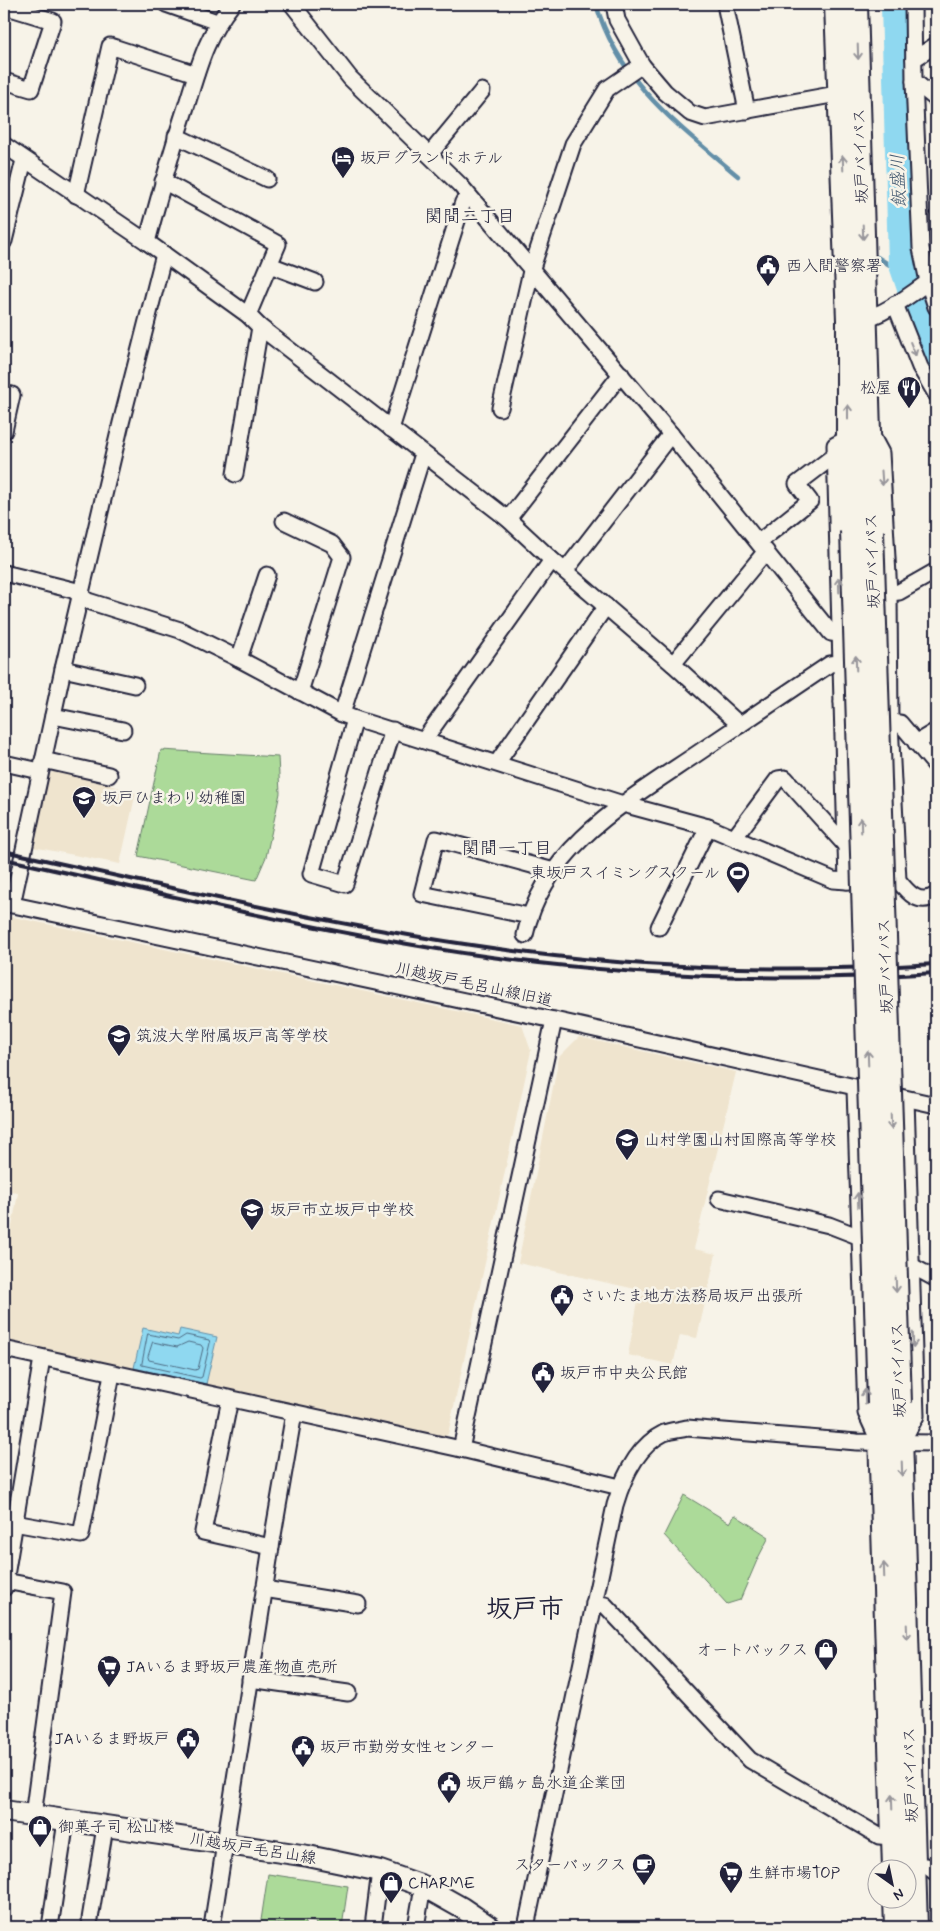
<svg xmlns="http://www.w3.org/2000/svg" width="940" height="1931" viewBox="0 0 940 1931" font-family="Mynerve,'Klee One',sans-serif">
<rect width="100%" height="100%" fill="#f7f3e8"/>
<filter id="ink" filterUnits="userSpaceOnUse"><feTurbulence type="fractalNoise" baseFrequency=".02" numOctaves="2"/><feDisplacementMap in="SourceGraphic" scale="10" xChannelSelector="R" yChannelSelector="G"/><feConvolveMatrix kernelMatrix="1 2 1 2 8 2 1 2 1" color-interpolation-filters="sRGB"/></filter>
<g filter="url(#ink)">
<g fill="#efe4ce">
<path d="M 54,771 L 136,792 L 120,864 L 33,847 L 47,776 Z"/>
<path d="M 4,915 L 522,1025 L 531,1051 L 448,1434 L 445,1437 L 4,1343 L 4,1270 L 18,1193 L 4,1189 Z"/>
<path d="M 579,1037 L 736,1072 L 694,1249 L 716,1254 L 697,1338 L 680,1335 L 673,1365 L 628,1355 L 640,1290 L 518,1263 L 559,1057 Z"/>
</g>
<g fill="#acda99" stroke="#677e6a">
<path d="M 161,750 L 278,757 L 280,793 L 266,857 L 256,880 L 138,856 Z"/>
<path d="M 684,1495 L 730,1523 L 735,1515 L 769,1537 L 758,1558 L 740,1600 L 727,1604 L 664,1535 Z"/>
<path d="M 268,1874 L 348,1886 L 342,1927 L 315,1927 L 316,1922 L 306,1921 L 304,1927 L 274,1923 L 273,1927 L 260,1927 Z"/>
</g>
<path fill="#8fd8f0" stroke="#638fa8" d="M 143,1328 L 178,1336 L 180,1329 L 217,1337 L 206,1384 L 134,1368 Z"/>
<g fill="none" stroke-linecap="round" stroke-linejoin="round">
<g stroke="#4e6b83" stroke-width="1">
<path d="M 148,1334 L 178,1340 L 186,1335 L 209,1340 L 210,1343 L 202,1377 L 200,1378 L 142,1365 Z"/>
<path d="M 153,1342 L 177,1347 L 188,1342 L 201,1345 L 203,1348 L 198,1369 L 195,1370 L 149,1360 L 148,1357 Z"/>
</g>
<g stroke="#638fa8" stroke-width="4.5">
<path d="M 596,4 C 619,83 678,125 738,176"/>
<path d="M 877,257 L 904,274"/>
</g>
<path stroke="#8fd8f0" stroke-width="28" d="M 895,4 L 902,262 L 918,309 L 936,353"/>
<g stroke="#22223b" stroke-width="19">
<g id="minor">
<path d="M 166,4 L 217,22"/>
<path d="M 292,4 L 350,78 L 460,185 L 665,427 L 831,633 L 840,634"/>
<path d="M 614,4 L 617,20 L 642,65 L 665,92 L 690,113 L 705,118 L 848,92"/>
<path d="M 725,4 L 747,111"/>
<path d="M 913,4 L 914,81 L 921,248 L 928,282 L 936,307"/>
<path d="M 4,6 L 53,21 L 31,89 L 4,81"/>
<path d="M 914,59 L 936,45"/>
<path d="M 914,81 L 936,99"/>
<path d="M 176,136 L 267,179"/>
<path d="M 4,145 L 147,242 L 248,315 L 260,327 L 508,519 L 552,560 L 673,664 L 740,725"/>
<path d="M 430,154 L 482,91"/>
<path d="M 163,181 L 278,244 L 248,315"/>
<path d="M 76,195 L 110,46 L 196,74"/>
<path d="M 4,241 L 24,160"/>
<path d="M 147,242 C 159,197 171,152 186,107 C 199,66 205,38 232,4"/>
<path d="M 270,265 L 315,282"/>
<path d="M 895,304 L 920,367 L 936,394"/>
<path d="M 858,320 C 882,318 915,291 935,277"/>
<path d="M 4,393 L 12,395 L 4,431"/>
<path d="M 500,408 L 531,271 L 573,144 L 607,89 L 642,65"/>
<path d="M 391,429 L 463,202 L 470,198"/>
<path d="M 873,438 L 881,453 L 889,593 L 890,723 L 898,880 C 908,893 919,906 936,895"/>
<path d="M 235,474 L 260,327"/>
<path d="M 508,519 L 621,374"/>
<path d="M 284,521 L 332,544 L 342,557 L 300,692"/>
<path d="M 759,542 L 810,501 L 797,484 L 835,455"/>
<path d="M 565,571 L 671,434"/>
<path d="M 4,573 L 73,590 L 88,601 L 180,630 L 239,659 L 342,714 L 355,719 L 623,804 L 708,827 L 833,880 L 847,881"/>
<path d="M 889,593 L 899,592 L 936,571"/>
<path d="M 239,659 L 267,575"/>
<path d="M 673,664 L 766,551"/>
<path d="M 63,669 L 135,685"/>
<path d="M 842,702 L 835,445 L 848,438"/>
<path d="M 342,714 L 423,454"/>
<path d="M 53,716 L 123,730"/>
<path d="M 355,719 L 311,874 L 345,884 L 393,730"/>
<path d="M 890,723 L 900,723 L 936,766"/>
<path d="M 424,740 L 552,560"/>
<path d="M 916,743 L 936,731"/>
<path d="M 43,760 L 109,775"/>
<path d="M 4,763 L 40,771"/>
<path d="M 497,763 L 606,606"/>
<path d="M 735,837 L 778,779 L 785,778 L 847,847"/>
<path d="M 856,881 L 847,881 L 842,702 L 866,703"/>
<path d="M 4,903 L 554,1020 L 936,1105"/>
<path d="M 12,905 L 63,669 L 121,423 L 164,254"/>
<path d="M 529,916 L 422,894 L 436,839 L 554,871"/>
<path d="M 659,927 L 708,827"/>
<path d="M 525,935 C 544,845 634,797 704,749 C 746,721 788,692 830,664 L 840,663"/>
<path d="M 855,1089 L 866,1413 L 877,1437"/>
<path d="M 719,1199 L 829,1225 L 860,1237"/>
<path d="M 910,1265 L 936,1279"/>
<path d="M 4,1349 L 461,1449 L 620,1487"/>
<path d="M 230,1399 L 203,1532 L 271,1547"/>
<path d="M 902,1442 L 916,1416 L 906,1099"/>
<path d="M 461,1449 L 554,1020"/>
<path d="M 14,1523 L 81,1535 L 112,1374"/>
<path d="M 5,1581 L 63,1592 L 33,1816"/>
<path d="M 4,1588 L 42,1358"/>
<path d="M 264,1589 L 358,1604"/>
<path d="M 594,1603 L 605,1605 L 750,1760 L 879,1836 L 893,1837"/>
<path d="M 250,1679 L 348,1693"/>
<path d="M 914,1866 L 927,1866 L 936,1873"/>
<path d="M 90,1919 L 105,1827"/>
<path d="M 50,1927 L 66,1821"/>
<path d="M 212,1927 L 271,1547 L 294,1413"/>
<path d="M 373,1927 L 380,1871"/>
<path d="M 416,1927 L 423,1886"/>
<path d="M 526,1927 L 615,1505 C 623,1478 637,1446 664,1433 C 671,1430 680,1430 687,1428 L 857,1442 L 936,1443"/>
</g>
</g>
<g stroke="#22223b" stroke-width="24">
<path id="major" d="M 4,1811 L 308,1856 L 380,1871 L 423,1886 L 462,1908 L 490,1927"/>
</g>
<g stroke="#22223b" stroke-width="26">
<g id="highway">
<path d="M 836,4 L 848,320 L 848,438 L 852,531"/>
<path d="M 856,4 L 872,531"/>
<path d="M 900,1403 L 916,1927"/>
<path d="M 879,1404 L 894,1868"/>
<path d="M 895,1898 L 896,1927"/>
</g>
</g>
<use href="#minor" stroke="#f7f3e8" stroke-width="15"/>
<use href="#major" stroke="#f7f3e8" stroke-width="20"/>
<use href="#highway" stroke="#f7f3e8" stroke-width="22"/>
<g stroke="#22223b" stroke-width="4">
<path d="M 4,851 C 178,889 352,931 529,953 C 664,970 801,972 936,964"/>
<path d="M 4,859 C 156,892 309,930 463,953 C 619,976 779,983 936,973"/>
</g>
<g stroke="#22223b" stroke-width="26" stroke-linecap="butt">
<g id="highway-bridge">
<path d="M 852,531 L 879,1404"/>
<path d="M 872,531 L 900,1403"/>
</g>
</g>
<use href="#highway-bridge" stroke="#f7f3e8" stroke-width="22"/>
</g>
<defs><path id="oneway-shaft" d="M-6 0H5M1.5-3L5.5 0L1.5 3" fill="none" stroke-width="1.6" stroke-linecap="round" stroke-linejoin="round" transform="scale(1.25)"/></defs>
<g stroke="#97959a">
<use href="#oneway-shaft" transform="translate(858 52) rotate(88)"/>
<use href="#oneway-shaft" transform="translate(843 163) rotate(-92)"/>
<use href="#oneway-shaft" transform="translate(863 232) rotate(88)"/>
<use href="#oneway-shaft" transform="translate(913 349) rotate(68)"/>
<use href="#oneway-shaft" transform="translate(848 412) rotate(-90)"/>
<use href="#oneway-shaft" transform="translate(882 478) rotate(86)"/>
<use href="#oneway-shaft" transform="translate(839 585) rotate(-92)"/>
<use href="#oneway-shaft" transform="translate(856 663) rotate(-92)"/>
<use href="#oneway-shaft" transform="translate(861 825) rotate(-92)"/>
<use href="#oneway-shaft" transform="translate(868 1058) rotate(-92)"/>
<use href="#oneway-shaft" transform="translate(891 1122) rotate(88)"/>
<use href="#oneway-shaft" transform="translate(858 1200) rotate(-92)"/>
<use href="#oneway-shaft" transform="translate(896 1285) rotate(88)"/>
<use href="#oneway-shaft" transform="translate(913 1340) rotate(88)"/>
<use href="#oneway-shaft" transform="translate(865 1397) rotate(-92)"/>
<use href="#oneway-shaft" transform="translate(902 1469) rotate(88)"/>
<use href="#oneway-shaft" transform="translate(884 1570) rotate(-92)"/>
<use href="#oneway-shaft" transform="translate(907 1632) rotate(88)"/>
<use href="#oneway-shaft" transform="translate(892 1802) rotate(-92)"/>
</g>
</g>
<defs>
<g id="hotel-pin" transform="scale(1.25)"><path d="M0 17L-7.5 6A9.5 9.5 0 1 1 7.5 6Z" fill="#22223b" stroke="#f7f3e8"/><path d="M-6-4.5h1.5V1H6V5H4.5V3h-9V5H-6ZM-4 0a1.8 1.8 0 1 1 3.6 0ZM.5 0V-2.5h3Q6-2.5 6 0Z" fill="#fff"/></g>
<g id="civic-pin" transform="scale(1.25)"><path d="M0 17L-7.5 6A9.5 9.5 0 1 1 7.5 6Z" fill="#22223b" stroke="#f7f3e8"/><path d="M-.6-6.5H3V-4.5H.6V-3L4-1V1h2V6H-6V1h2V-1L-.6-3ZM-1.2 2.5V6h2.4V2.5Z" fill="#fff"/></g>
<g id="restaurant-pin" transform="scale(1.25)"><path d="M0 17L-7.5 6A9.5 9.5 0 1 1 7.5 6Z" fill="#22223b" stroke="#f7f3e8"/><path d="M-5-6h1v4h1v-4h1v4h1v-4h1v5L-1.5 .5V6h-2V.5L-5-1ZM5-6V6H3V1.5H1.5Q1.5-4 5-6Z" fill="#fff"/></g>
<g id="school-pin" transform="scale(1.25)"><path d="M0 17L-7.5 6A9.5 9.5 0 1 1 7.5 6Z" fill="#22223b" stroke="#f7f3e8"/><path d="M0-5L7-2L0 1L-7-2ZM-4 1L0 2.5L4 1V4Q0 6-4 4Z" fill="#fff"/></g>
<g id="stadium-pin" transform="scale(1.25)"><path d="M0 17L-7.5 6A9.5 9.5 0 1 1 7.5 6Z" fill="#22223b" stroke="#f7f3e8"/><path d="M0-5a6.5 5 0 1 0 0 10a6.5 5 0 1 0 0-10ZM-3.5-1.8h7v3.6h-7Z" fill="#fff"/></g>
<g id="shop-pin" transform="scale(1.25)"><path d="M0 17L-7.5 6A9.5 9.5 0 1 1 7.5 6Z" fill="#22223b" stroke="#f7f3e8"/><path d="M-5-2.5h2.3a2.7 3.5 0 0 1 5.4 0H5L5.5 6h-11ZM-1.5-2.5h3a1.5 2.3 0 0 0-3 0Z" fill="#fff"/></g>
<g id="supermarket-pin" transform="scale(1.25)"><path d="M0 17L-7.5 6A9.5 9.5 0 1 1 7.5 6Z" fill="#22223b" stroke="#f7f3e8"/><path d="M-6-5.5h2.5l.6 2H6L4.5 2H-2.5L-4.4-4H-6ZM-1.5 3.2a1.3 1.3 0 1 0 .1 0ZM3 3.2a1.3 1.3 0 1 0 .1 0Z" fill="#fff"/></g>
<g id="cafe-pin" transform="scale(1.25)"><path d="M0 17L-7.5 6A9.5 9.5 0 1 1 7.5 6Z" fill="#22223b" stroke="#f7f3e8"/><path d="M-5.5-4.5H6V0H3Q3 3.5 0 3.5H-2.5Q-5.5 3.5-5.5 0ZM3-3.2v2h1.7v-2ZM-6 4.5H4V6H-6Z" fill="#fff"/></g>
</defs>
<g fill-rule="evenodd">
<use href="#hotel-pin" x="343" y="158"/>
<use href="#civic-pin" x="768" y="266"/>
<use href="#restaurant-pin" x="909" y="388"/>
<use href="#school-pin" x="84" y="798"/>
<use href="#stadium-pin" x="738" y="873"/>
<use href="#school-pin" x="119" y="1036"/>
<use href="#school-pin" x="627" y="1140"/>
<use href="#school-pin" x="252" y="1210"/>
<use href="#civic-pin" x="562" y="1296"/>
<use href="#civic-pin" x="543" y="1373"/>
<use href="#shop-pin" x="826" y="1650"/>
<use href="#supermarket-pin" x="109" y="1667"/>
<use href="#civic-pin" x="188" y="1739"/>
<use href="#civic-pin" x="303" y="1747"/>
<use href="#civic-pin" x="449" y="1783"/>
<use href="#shop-pin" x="40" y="1827"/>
<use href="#cafe-pin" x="644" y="1865"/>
<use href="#supermarket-pin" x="731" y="1873"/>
<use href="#shop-pin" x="391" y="1883"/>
</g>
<g text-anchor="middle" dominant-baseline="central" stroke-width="5" stroke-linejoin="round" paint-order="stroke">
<g font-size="16" fill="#22223b" stroke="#f7f3e8">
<text transform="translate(861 156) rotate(-92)">坂戸バイパス</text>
<text transform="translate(873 561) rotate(-92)">坂戸バイパス</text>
<text transform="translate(886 966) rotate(-92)">坂戸バイパス</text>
<text transform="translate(474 985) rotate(12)">川越坂戸毛呂山線旧道</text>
<text transform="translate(899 1370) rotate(-92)">坂戸バイパス</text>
<text transform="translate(911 1775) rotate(-92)">坂戸バイパス</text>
<text transform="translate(253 1849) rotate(9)">川越坂戸毛呂山線</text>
</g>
<g font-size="16" fill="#22223b" stroke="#f7f3e8" text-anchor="start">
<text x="360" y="158">坂戸グランドホテル</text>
<text x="786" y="266">西入間警察署</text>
<text x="892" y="388" text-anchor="end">松屋</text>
<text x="102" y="798">坂戸ひまわり幼稚園</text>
<text x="720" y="873" text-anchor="end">東坂戸スイミングスクール</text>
<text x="136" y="1036">筑波大学附属坂戸高等学校</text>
<text x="644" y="1140">山村学園山村国際高等学校</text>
<text x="270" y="1210">坂戸市立坂戸中学校</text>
<text x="580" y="1296">さいたま地方法務局坂戸出張所</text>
<text x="560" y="1373">坂戸市中央公民館</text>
<text x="808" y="1650" text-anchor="end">オートバックス</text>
<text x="126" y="1667">JAいるま野坂戸農産物直売所</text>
<text x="170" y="1739" text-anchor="end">JAいるま野坂戸</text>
<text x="320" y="1747">坂戸市勤労女性センター</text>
<text x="466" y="1783">坂戸鶴ヶ島水道企業団</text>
<text x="58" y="1827">御菓子司 松山楼</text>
<text x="626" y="1865" text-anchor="end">スターバックス</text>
<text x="748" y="1873">生鮮市場TOP</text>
<text x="408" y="1883">CHARME</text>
</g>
<g font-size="18" font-style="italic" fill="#435971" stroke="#f7f3e8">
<text transform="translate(899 181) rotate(-92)">飯盛川</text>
</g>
<g font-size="18" fill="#22223b" stroke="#f7f3e8">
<text x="470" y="217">関間二丁目</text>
<text x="507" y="849">関間一丁目</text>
</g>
<g font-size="26" font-weight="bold" fill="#22223b" stroke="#f7f3e8">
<text x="525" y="1610">坂戸市</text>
</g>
</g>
<rect width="940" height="1931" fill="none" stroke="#f7f3e8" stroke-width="20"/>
<rect x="10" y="10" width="920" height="1911" fill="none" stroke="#22223b" stroke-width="2" filter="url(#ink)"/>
<g transform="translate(892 1884) rotate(147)"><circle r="24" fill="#f7f3e8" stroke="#a29fa3"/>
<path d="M0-4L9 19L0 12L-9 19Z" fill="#22223b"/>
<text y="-8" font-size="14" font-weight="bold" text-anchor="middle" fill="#22223b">N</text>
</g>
</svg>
